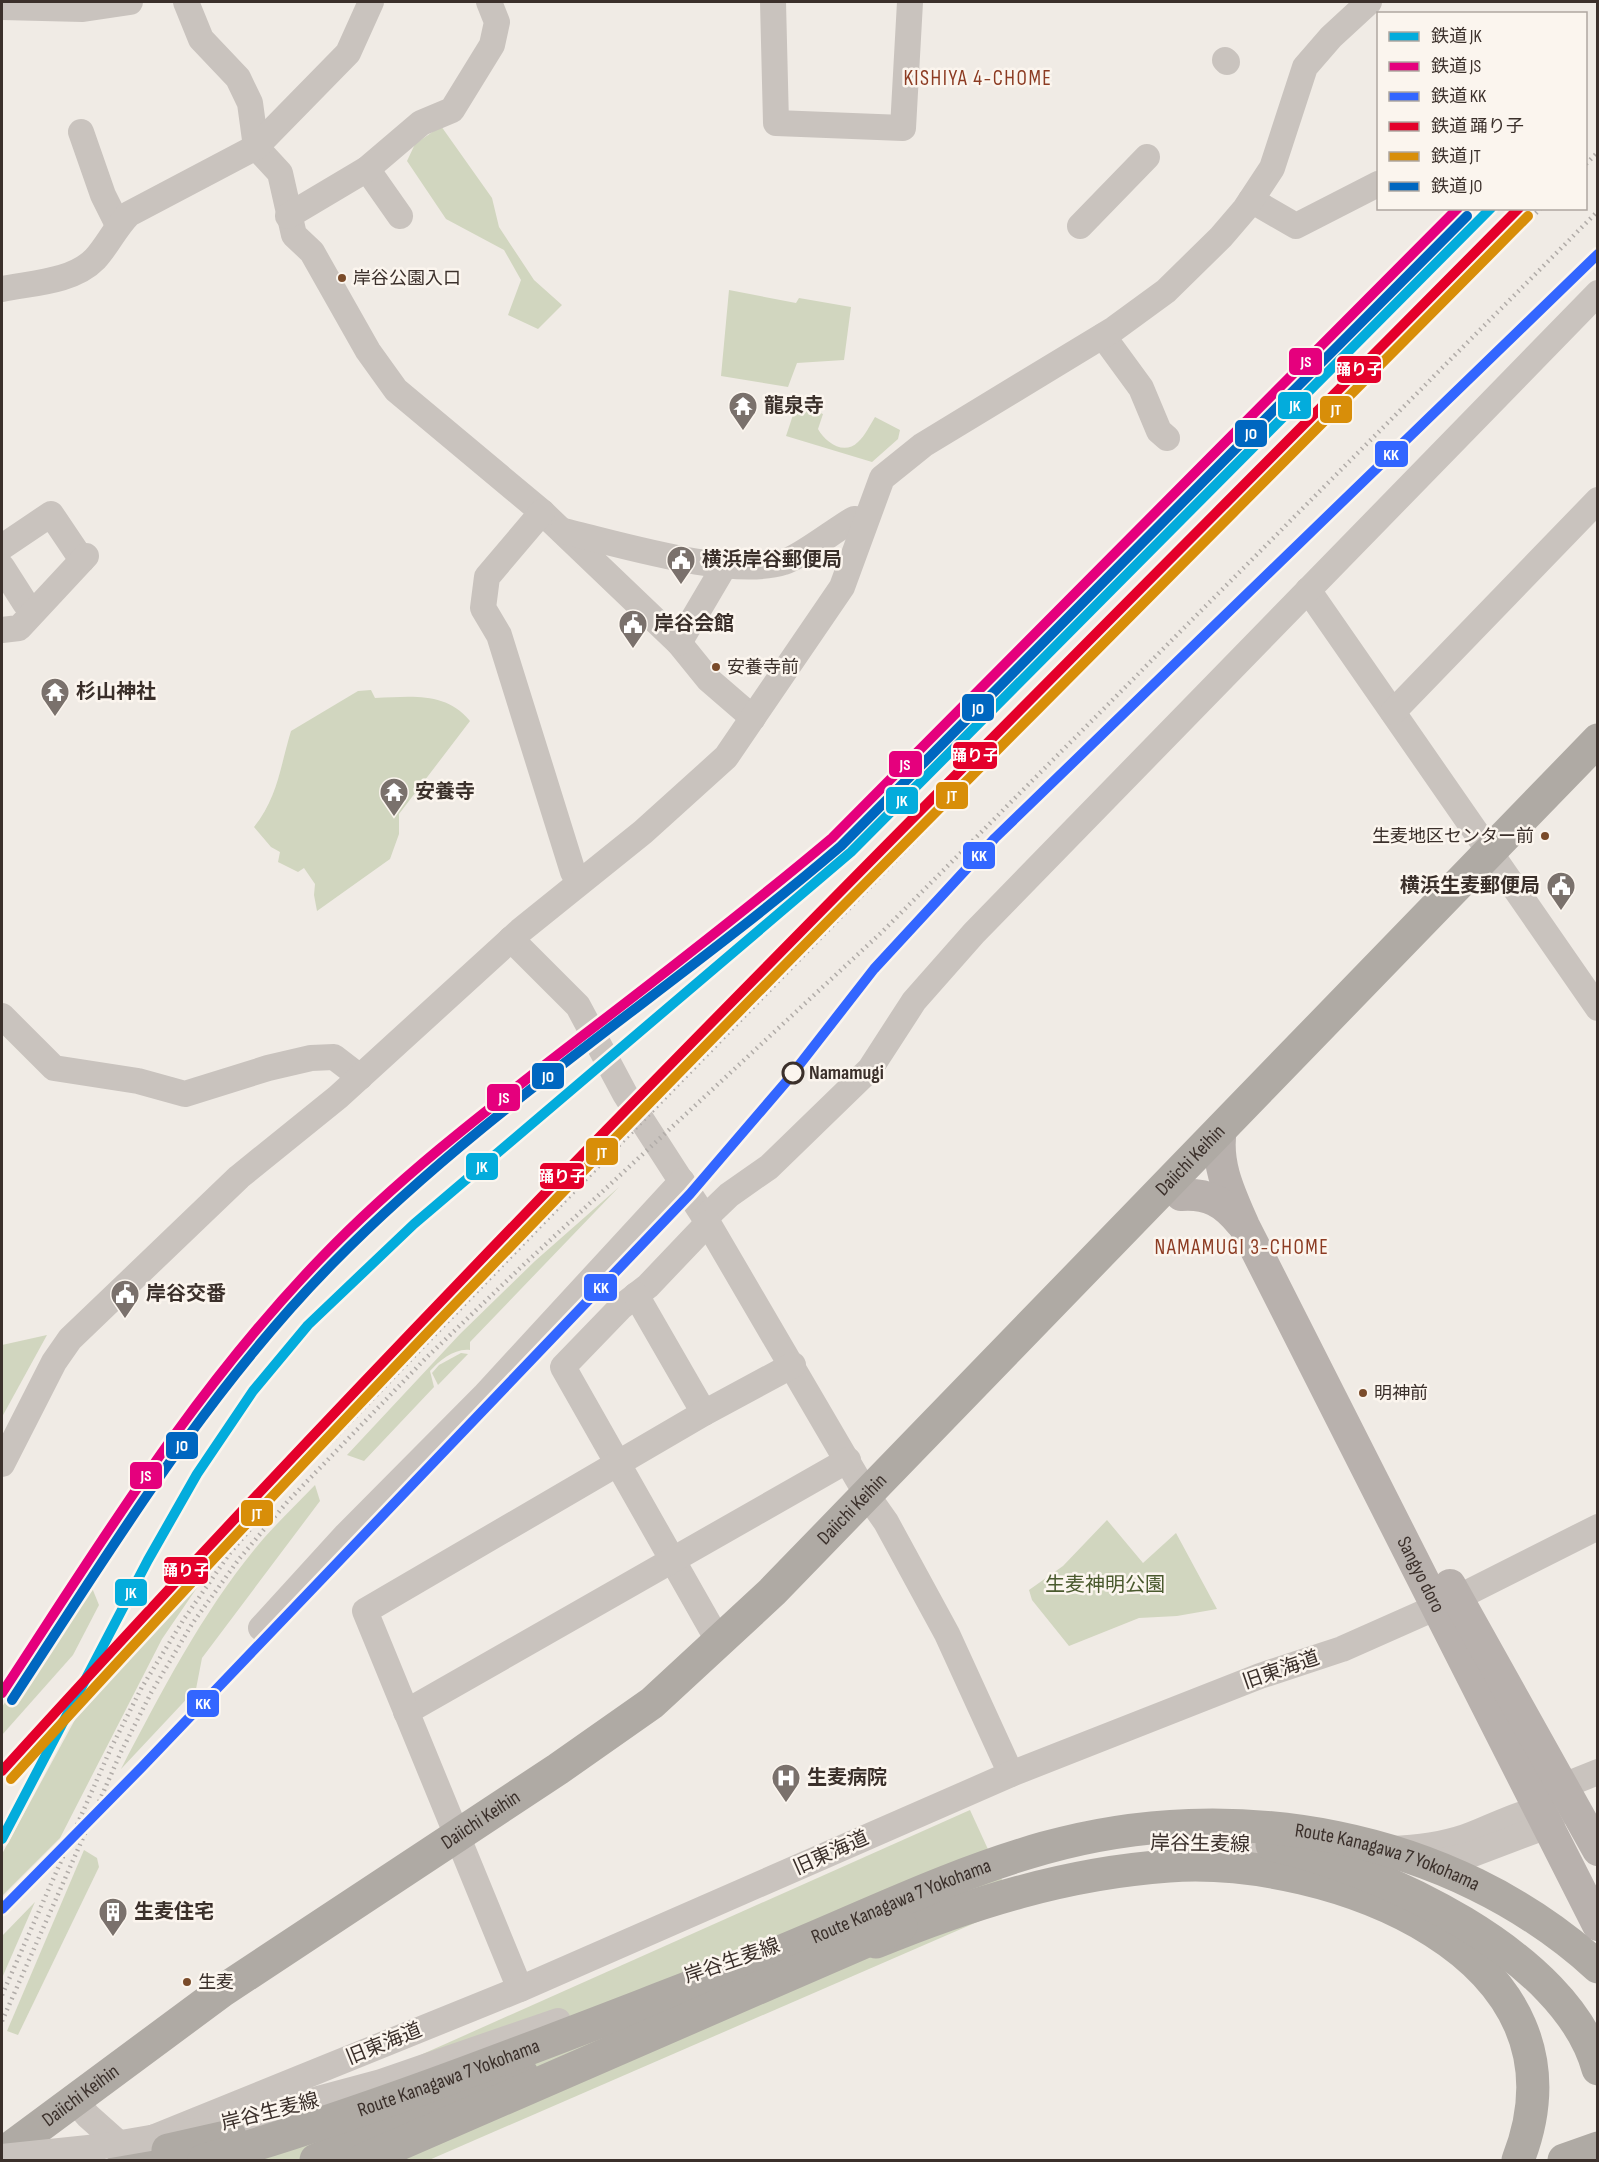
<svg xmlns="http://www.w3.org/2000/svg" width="1599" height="2162" viewBox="0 0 1599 2162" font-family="'Sofia Sans Condensed','Noto Sans JP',sans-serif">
<rect width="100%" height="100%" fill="#f0ebe5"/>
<g fill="#d1d6bf">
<path d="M 441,126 L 492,198 L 499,227 L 534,280 L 562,305 L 538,329 L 508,315 L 521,280 L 504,250 L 446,219 L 407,161 L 415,144 Z"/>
<path d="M 729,290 L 796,303 L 799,298 L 851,307 L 844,360 L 797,363 L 788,387 L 721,376 Z"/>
<path d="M 797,403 L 823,414 L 818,429 C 825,442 844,456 858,442 C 865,436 870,425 875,417 L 900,430 L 898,439 L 872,462 L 786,436 Z"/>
<path d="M 371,690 L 375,698 C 411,697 445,691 470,721 L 399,814 L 399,834 L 390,859 L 317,911 L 314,895 L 315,884 L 304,868 L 298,872 L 278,862 L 280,852 L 271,847 L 254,827 C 278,797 280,767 291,731 L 358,691 Z"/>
<path d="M 619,1187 L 470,1342 L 470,1350 C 455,1348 440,1360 430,1371 L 434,1387 L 364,1461 L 347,1455 L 460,1334 L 535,1261 Z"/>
<path d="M 47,1335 L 2,1417 L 2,1345 Z"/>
<path d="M 461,1353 L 468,1354 L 438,1385 L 432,1373 L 439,1365 Z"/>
<path d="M 367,1387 L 371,1391 L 285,1479 L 222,1551 L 162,1639 L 60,1838 L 2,1896 L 2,1854 L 96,1681 L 127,1640 Z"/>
<path d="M 315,1485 L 320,1501 L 202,1658 L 196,1689 L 121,1769 C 163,1689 205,1607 264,1538 C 280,1520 298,1503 315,1485 Z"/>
<path d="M 1107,1520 L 1143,1563 L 1176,1533 L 1217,1609 L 1177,1616 L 1139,1618 L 1069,1646 L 1032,1600 L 1029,1590 L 1063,1566 Z"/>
<path d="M 88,1578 L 99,1605 L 73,1655 L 2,1735 L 2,1707 Z"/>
<path d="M 970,1810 L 1014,1906 L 429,2160 L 185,2160 Z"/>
<path d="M 84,1850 L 97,1858 L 99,1867 L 18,2035 L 7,2031 Z"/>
<path d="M 35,1902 L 2,1978 L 2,1936 Z"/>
</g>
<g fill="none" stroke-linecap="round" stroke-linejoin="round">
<g stroke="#c9c3be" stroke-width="26">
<path d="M 186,2 L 201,39 L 238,78 L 250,103 L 256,147 L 280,173 L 294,235 L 312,252 L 368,351 L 396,390 L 542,512 L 679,643 L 709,680 L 753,718"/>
<path d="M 773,2 L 776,123 L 903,128 L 910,2"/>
<path d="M 2,7 L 83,9 L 130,2"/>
<path d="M 1225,60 L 1227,62"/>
<path d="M 81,132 L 103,195 L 118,225"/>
<path d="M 367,169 L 400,216"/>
<path d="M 1251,200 L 1296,226 L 1378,184"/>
<path d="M 288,216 L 367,169 L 421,123 L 452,110 L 492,45 L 497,22 L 489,2"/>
<path d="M 1080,226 L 1147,157"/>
<path d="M 2,289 C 31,283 73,282 95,259 C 108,245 115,228 129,214 L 256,147 L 348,53 L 371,2"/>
<path d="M 1103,336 L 1141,388 L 1159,431 L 1167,438"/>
<path d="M 542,512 L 487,577 L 483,608 L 499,635 L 573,872 L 580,881"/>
<path d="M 563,531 C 619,544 732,579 784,562 C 801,557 836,529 854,519 L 865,520"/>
<path d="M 2,547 L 51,514 L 82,560"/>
<path d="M 2,567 L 25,603 L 34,611"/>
<path d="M 1308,590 L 1598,1008"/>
<path d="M 2,630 L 19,628 L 86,556"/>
<path d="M 679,643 L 725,565"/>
<path d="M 1393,712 L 1598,500"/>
<path d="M 511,939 L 578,1006 L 625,1094 L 705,1218 L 867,1495 L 886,1522 L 947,1634 L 1011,1774"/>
<path d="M 2,1016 L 54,1068 L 138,1081 L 185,1094 L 268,1068 L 311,1058 L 334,1057 L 360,1077"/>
<path d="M 705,1218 L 729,1195 L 769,1167 L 870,1069 L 914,1001 L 974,933 L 1598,293"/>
<path d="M 708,1223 L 648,1286 L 621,1307 L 563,1367 L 719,1642"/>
<path d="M 636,1295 L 704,1413"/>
<path d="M 2,1464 L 54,1362 L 70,1339 L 239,1177 L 338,1097 L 520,931 L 643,832 L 726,757 L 842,587 L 882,478 L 923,445 L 1114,329 L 1166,291 L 1221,237 L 1245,209 L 1272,168 L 1305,67 L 1331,37 L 1369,2"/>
<path d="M 261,1628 L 345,1536 L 484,1396 L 682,1181"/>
<path d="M 406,1712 L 848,1460"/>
<path d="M 1563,1786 L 1598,1772"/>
<path d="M 1194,1841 L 1289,1847"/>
<path d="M 1391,1849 C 1417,1848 1441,1845 1465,1837 C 1490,1829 1533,1803 1558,1811"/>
<path d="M 1424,1865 L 1470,1855 L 1547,1826 L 1553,1818 L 1554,1808"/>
<path d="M 520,1989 L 365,1611 L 704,1413 L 793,1365"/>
<path d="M 76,2102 L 88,2116 L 125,2149 L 520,1989 L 1011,1774 L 1260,1676 L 1342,1649 L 1457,1598 L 1598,1527"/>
<path d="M 218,2126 L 381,2082 L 558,2021"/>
</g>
<g stroke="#b8b1ad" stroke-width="32">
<path id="s1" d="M 1221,1129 C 1215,1164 1230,1194 1244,1226 L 1598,1925"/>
<path d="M 1181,1195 C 1208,1193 1224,1202 1241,1223"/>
<path d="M 1450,1585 L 1598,1850"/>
</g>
<g stroke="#afaaa4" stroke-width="33">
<path d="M 876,1942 C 971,1903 1067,1873 1169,1866 C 1328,1855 1599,1953 1518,2160"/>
<path id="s2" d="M 2,2154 L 222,1991 L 558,1769 L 652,1703 L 772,1592 L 1598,740"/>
<path d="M 124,2160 L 168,2150"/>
<path d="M 316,2160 L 522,2074"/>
<path d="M 1564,2160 L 1598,2148"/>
</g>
<g stroke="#b1aca8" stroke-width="4.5" stroke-dasharray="1.5 4.5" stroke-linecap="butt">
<path d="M 1586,164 L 1598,152"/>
<path d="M 2,1995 L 111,1748 L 142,1687 L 184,1619 L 230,1553 L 280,1494 L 1107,643 L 1541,208"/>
<path d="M 2,2021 L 121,1752 L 151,1693 L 192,1624 L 239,1559 L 288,1501 L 426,1358 L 518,1270 L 883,931 L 1598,211"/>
</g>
<path stroke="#c9c3be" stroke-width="26" d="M 2,2157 L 98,2147 L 191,2131"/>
<g stroke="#afaaa4" stroke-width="33">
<path d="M 1272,1845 C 1379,1868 1567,1954 1598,2069"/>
<path d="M 168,2150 L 230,2136"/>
<path id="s3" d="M 204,2160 C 388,2107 566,2034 745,1966 C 845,1927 941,1877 1044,1848 C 1232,1795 1451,1833 1598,1967"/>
<path d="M 363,2160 L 901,1926"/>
</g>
<g stroke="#fbf5ee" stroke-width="15">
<path id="rail-1" d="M 2,1839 L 148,1560 L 197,1474 L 253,1391 L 308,1325 L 414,1224 L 851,852 L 1491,208"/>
</g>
<g stroke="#fbf5ee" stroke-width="15">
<path id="rail-2" d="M 2,1693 C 104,1538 193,1390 323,1256 C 401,1175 492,1106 581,1037 C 666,972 750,907 832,838 L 1458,208"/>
</g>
<g stroke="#fbf5ee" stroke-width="15">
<path id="rail-3" d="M 2,1909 L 142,1767 L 690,1194 L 786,1082 L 874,969 L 995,838 L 1598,254"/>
</g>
<g stroke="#fbf5ee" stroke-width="15">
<path id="rail-4" d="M 2,1771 C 490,1233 1008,724 1519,208"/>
</g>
<g stroke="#fbf5ee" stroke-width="15">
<path id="rail-5" d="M 11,1779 C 499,1241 1017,732 1528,216"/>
</g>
<g stroke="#fbf5ee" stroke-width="15">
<path id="rail-6" d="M 12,1700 C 112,1548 205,1393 333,1263 C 486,1107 675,988 841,846 L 1467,216"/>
</g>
<use href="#rail-1" stroke="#03acdc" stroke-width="10"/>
<use href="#rail-2" stroke="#e5007d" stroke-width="10"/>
<use href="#rail-3" stroke="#36f" stroke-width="10"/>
<use href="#rail-4" stroke="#e4002b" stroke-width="10"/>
<use href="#rail-5" stroke="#d88e09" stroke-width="10"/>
<use href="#rail-6" stroke="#0067c0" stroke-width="10"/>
</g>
<defs>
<g id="temple-pin" transform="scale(1.5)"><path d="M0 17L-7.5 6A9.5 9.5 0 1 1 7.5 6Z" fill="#7a716c" stroke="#fbf5ee"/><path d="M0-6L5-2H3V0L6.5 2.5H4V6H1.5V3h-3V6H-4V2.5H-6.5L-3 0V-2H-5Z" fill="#fff"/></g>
<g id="civic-pin" transform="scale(1.5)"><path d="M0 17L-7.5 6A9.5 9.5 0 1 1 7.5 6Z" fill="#7a716c" stroke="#fbf5ee"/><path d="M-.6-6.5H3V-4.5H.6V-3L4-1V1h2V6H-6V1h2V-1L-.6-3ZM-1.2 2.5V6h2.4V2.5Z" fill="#fff"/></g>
<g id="hospital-pin" transform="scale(1.5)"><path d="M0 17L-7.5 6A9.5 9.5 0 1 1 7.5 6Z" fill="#7a716c" stroke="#fbf5ee"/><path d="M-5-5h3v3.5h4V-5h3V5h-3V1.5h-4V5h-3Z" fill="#fff"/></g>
<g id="building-pin" transform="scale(1.5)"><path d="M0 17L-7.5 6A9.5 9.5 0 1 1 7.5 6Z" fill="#7a716c" stroke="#fbf5ee"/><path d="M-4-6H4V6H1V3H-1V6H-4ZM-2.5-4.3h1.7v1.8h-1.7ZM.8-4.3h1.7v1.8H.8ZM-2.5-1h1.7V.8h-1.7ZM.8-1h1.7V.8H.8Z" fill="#fff"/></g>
</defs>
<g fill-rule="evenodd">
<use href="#temple-pin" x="743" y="406"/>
<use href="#civic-pin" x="681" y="560"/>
<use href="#civic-pin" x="633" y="624"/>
<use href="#temple-pin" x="55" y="692"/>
<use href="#temple-pin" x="394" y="792"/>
<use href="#civic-pin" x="1561" y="886"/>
<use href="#civic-pin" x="125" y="1294"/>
<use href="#hospital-pin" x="786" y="1778"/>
<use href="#building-pin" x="113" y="1912"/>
</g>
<g fill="#7a4b2a" stroke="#fbf5ee" stroke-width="2">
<circle cx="342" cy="278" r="5"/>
<circle cx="716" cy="667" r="5"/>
<circle cx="1545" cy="836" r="5"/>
<circle cx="1363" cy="1393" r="5"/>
<circle cx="187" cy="1982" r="5"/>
</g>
<circle fill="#fbf5ee" stroke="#3b302b" stroke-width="3" cx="793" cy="1073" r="10"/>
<g text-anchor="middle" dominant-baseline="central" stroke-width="5" stroke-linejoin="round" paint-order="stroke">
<g font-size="18" fill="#3b302b" stroke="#fbf5ee" text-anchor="start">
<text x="353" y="278">岸谷公園入口</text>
<text x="727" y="667">安養寺前</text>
<text x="1534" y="836" text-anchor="end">生麦地区センター前</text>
<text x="1374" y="1393">明神前</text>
<text x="198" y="1982">生麦</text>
</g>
<g font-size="20" font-weight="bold" fill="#3b302b" stroke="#fbf5ee" text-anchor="start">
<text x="764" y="406">龍泉寺</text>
<text x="702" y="560">横浜岸谷郵便局</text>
<text x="654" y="624">岸谷会館</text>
<text x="76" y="692">杉山神社</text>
<text x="415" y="792">安養寺</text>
<text x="1540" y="886" text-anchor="end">横浜生麦郵便局</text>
<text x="146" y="1294">岸谷交番</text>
<text x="807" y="1778">生麦病院</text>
<text x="134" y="1912">生麦住宅</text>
</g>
<g font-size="20" font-weight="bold" fill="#3b302b" stroke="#fbf5ee" text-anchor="start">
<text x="809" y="1073">Namamugi</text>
</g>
<g font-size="20" fill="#3b302b" stroke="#fbf5ee">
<text stroke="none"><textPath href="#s2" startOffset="1556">Daiichi Keihin</textPath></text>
<text stroke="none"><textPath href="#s2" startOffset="1070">Daiichi Keihin</textPath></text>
<text stroke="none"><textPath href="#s1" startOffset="492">Sangyo doro</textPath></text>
<text transform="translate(1281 1670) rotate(-19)">旧東海道</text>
<text stroke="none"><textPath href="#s2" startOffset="584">Daiichi Keihin</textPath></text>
<text transform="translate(1200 1844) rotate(1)">岸谷生麦線</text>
<text transform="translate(831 1853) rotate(-24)">旧東海道</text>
<text stroke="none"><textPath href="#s3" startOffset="1246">Route Kanagawa 7 Yokohama</textPath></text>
<text stroke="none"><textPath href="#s3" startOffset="744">Route Kanagawa 7 Yokohama</textPath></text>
<text transform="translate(732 1961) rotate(-19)">岸谷生麦線</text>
<text transform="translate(384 2044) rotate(-22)">旧東海道</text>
<text stroke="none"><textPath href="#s3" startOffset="258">Route Kanagawa 7 Yokohama</textPath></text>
<text stroke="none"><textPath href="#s2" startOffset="98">Daiichi Keihin</textPath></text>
<text transform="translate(270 2112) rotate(-14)">岸谷生麦線</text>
</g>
<g font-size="20" fill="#4a5a2e" stroke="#fbf5ee">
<text x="1105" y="1585">生麦神明公園</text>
</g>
<g font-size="21" letter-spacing="1.5" fill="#8c3b22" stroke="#fbf5ee">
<text x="978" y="78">KISHIYA 4-CHOME</text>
<text x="1242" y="1247">NAMAMUGI 3-CHOME</text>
</g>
</g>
<g stroke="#fbf5ee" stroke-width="2">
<rect x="1288" y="347" width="35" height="29" rx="6" fill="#e5007d"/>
<rect x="1336" y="355" width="46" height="29" rx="6" fill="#e4002b"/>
<rect x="1277" y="391" width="35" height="29" rx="6" fill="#03acdc"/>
<rect x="1319" y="395" width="34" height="29" rx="6" fill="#d88e09"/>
<rect x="1234" y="419" width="34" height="29" rx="6" fill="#0067c0"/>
<rect x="1374" y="440" width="35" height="28" rx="6" fill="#36f"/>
<rect x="961" y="693" width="34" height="29" rx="6" fill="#0067c0"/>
<rect x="952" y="741" width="46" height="29" rx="6" fill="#e4002b"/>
<rect x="888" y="750" width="35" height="28" rx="6" fill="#e5007d"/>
<rect x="935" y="781" width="34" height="29" rx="6" fill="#d88e09"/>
<rect x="885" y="786" width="34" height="29" rx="6" fill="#03acdc"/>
<rect x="962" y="841" width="34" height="29" rx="6" fill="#36f"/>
<rect x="531" y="1062" width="34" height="28" rx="6" fill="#0067c0"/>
<rect x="486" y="1083" width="35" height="29" rx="6" fill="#e5007d"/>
<rect x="585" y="1137" width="34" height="29" rx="6" fill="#d88e09"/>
<rect x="465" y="1152" width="34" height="29" rx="6" fill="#03acdc"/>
<rect x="539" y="1162" width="46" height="28" rx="6" fill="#e4002b"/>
<rect x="583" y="1273" width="35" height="29" rx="6" fill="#36f"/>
<rect x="165" y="1431" width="34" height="29" rx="6" fill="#0067c0"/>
<rect x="129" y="1461" width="34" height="29" rx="6" fill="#e5007d"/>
<rect x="240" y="1499" width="34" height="28" rx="6" fill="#d88e09"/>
<rect x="163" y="1556" width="46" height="29" rx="6" fill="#e4002b"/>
<rect x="114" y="1578" width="34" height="29" rx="6" fill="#03acdc"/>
<rect x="186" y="1689" width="34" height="29" rx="6" fill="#36f"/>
</g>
<g font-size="16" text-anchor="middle" font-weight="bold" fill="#fff">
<text x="1306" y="367">JS</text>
<text x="1359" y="375">踊り子</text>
<text x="1295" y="411">JK</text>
<text x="1336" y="415">JT</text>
<text x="1251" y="439">JO</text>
<text x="1391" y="460">KK</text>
<text x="978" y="714">JO</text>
<text x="975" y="761">踊り子</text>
<text x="905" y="770">JS</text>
<text x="952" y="801">JT</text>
<text x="902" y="806">JK</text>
<text x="979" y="861">KK</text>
<text x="548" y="1082">JO</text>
<text x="504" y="1103">JS</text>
<text x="602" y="1158">JT</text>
<text x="482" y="1172">JK</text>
<text x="562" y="1182">踊り子</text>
<text x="601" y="1293">KK</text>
<text x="182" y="1451">JO</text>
<text x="146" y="1481">JS</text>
<text x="257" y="1519">JT</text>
<text x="186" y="1576">踊り子</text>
<text x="131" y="1598">JK</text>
<text x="203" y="1709">KK</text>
</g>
<rect width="1599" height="2162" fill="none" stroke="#3b302b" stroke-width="6"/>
<rect x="1377" y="12" width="210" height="198" fill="#fbf5ee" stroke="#aea6a0" stroke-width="1.5"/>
<rect x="1389" y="32" width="30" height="9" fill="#03acdc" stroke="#aea6a0" stroke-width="1.5"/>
<text x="1431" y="42" font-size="18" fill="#3b302b">鉄道 JK</text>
<rect x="1389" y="62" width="30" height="9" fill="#e5007d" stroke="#aea6a0" stroke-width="1.5"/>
<text x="1431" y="72" font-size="18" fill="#3b302b">鉄道 JS</text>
<rect x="1389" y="92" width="30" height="9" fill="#3366ff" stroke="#aea6a0" stroke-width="1.5"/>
<text x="1431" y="102" font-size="18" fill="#3b302b">鉄道 KK</text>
<rect x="1389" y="122" width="30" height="9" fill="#e4002b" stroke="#aea6a0" stroke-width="1.5"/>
<text x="1431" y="132" font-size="18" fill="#3b302b">鉄道 踊り子</text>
<rect x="1389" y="152" width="30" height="9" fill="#d88e09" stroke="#aea6a0" stroke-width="1.5"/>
<text x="1431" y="162" font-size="18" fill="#3b302b">鉄道 JT</text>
<rect x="1389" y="182" width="30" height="9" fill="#0067c0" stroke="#aea6a0" stroke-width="1.5"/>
<text x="1431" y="192" font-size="18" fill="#3b302b">鉄道 JO</text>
</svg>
